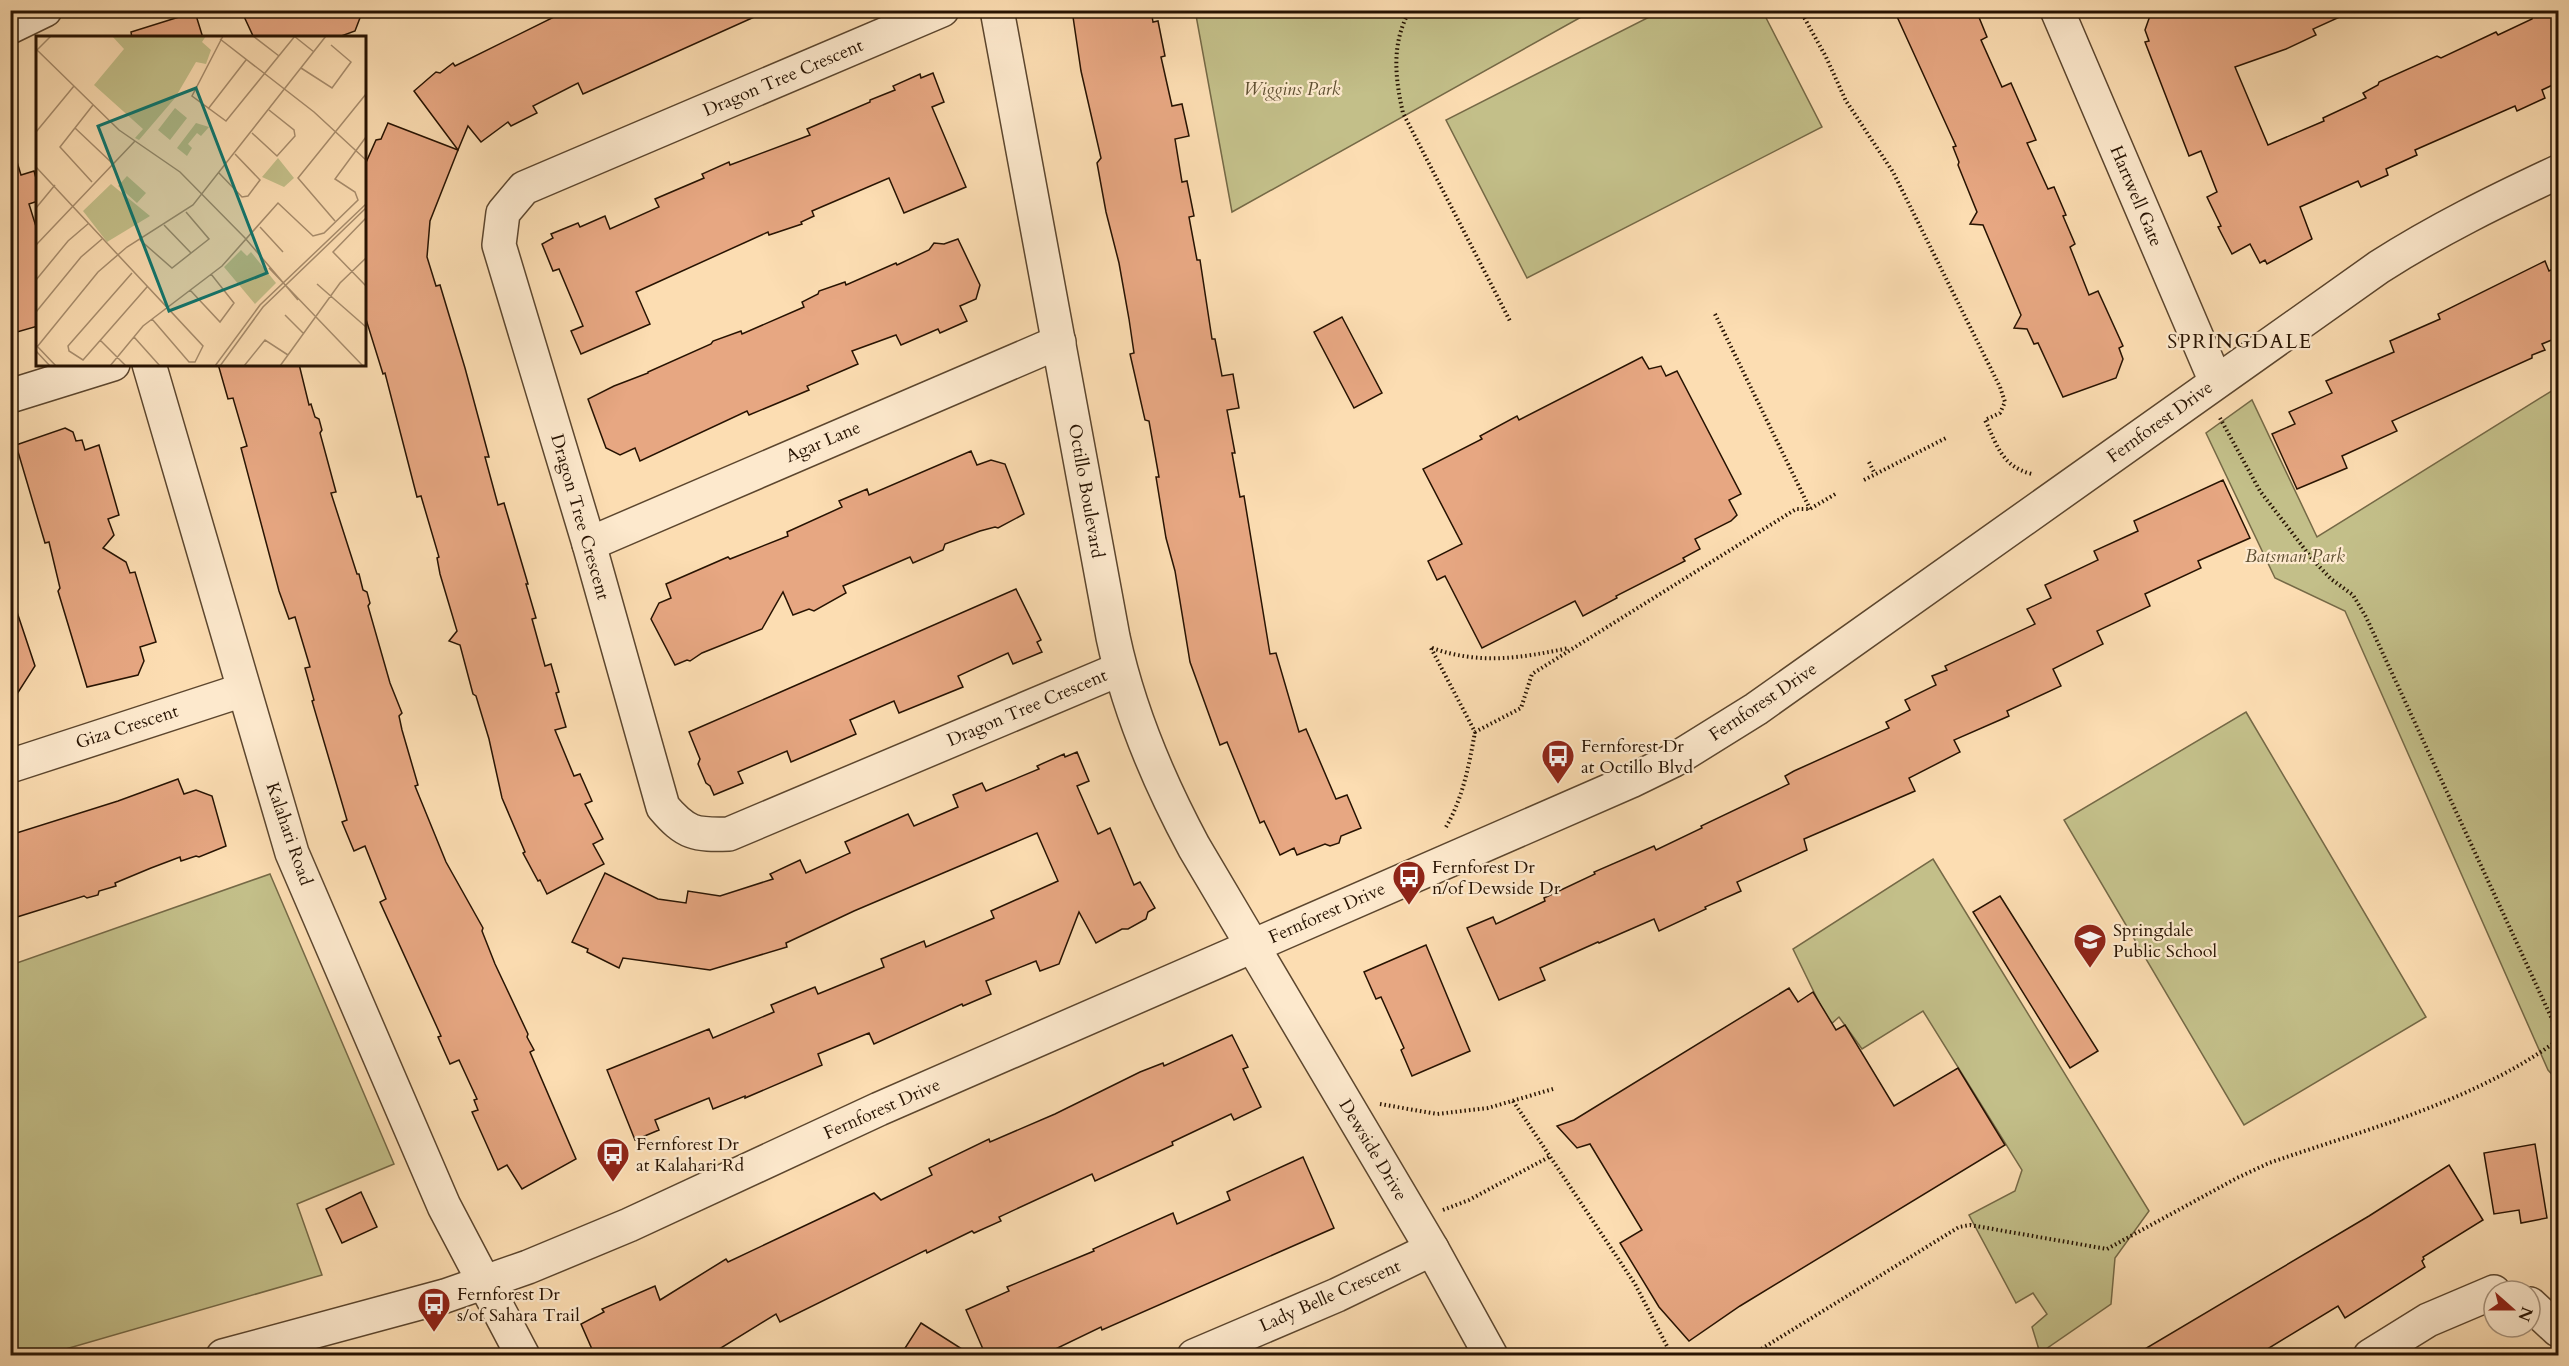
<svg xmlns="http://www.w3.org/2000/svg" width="2569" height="1366" viewBox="0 0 2569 1366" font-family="Cardo,serif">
<rect width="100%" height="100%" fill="#fcddb2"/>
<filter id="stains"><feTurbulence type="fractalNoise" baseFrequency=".00333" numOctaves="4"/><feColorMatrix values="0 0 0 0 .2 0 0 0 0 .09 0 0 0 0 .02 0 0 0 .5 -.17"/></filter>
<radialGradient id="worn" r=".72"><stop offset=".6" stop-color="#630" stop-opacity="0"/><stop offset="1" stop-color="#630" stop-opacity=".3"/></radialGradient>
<g fill="#c3bf89" stroke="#756946" stroke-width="1.5">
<path d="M 1195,10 L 1592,10 L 1592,11 L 1232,212 Z"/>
<path d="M 1762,10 L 1822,127 L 1527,278 L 1446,120 L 1661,11 Z"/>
<path d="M 2558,387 L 2558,1081 L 2548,1070 L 2345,611 L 2275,578 L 2206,433 L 2252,400 L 2317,537 Z"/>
<path d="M 2246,712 L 2426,1017 L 2244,1125 L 2064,820 Z"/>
<path d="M 1933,859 L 2149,1211 L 2115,1258 L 2111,1304 L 2040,1353 L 2032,1327 L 2047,1314 L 2033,1293 L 2016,1303 L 1969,1215 L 2015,1191 L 2022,1170 L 1923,1011 L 1862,1049 L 1839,1017 L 1830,1025 L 1793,949 Z"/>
<path d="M 270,874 L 394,1164 L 297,1204 L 322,1275 L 45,1355 L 11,1355 L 11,965 Z"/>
</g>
<g fill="#e7a782" stroke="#271302" stroke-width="1.5">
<path d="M 241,10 L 363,10 L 355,31 L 336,38 L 254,38 Z"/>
<path d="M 568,10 L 770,10 L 583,94 L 578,83 L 533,106 L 537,113 L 511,126 L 508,122 L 481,142 L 468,126 L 458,150 L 414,91 L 436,72 L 440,73 L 453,63 L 455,66 Z"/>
<path d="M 1072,10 L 1151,10 L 1153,22 L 1158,21 L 1165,56 L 1161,57 L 1172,106 L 1182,104 L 1189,136 L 1175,139 L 1182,182 L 1187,181 L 1194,216 L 1189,217 L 1197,260 L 1200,260 L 1212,339 L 1215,339 L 1222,376 L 1233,374 L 1239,408 L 1227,410 L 1235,453 L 1232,453 L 1240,497 L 1244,496 L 1270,654 L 1276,653 L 1299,732 L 1306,729 L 1336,799 L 1347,795 L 1361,828 L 1341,836 L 1339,843 L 1330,846 L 1325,844 L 1297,855 L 1294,848 L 1280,855 L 1264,821 L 1260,823 L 1227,742 L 1220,745 L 1190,662 L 1175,571 L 1166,538 L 1156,477 L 1159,477 L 1149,421 L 1145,420 L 1130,354 L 1134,353 L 1129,319 L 1119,263 L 1106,212 L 1097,163 L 1101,158 L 1081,71 Z"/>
<path d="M 1894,10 L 1976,10 L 1987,37 L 1981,40 L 2002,87 L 2011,83 L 2036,140 L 2027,143 L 2048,189 L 2054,187 L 2066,215 L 2063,216 L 2075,244 L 2070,247 L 2089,295 L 2098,291 L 2123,346 L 2119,348 L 2123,359 L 2116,378 L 2063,397 L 2038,343 L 2034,344 L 2027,329 L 2014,328 L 2021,315 L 1983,225 L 1970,224 L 1977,212 L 1958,165 L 1959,162 L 1953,147 L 1956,146 Z"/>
<path d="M 2152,10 L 2355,10 L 2313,29 L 2316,35 L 2286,49 L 2235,67 L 2268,145 L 2324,121 L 2323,118 L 2366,98 L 2363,93 L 2378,85 L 2379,82 L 2437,56 L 2441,58 L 2496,32 L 2498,35 L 2532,19 L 2533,15 L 2544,10 L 2559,10 L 2559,82 L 2542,90 L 2545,98 L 2517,111 L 2515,106 L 2415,150 L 2417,155 L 2386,169 L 2388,175 L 2361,187 L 2358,181 L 2300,207 L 2312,239 L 2267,264 L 2265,260 L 2260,263 L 2250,244 L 2232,254 L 2218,227 L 2221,226 L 2207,197 L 2217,192 L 2201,151 L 2189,156 L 2145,42 L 2149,41 L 2145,30 Z"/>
<path d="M 195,12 L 203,38 L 132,38 L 131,32 Z"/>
<path d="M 933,73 L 944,102 L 932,107 L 966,187 L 904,213 L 889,178 L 812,211 L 814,216 L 801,222 L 802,224 L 769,235 L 768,232 L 636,292 L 650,324 L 581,354 L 571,331 L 583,326 L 559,269 L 553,271 L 542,244 L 553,238 L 551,234 L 578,223 L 580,227 L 605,216 L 610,229 L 659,207 L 655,199 L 704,178 L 702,174 L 729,162 L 730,165 L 810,135 L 807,129 L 870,102 L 870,100 L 895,90 L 893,86 L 920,74 L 921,78 Z"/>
<path d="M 388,123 L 458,150 L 430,221 L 427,257 L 436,286 L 440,285 L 465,368 L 489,457 L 485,457 L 498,505 L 504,503 L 528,584 L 526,584 L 536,618 L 532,619 L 545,666 L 551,664 L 559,692 L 556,693 L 566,727 L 555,730 L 574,776 L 580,774 L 592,801 L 585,804 L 603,839 L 593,844 L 604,864 L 547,894 L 540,880 L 538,881 L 523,853 L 525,852 L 502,798 L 489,739 L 476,696 L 473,694 L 460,645 L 449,641 L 457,631 L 440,574 L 437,558 L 439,557 L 421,496 L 417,497 L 385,373 L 383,374 L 364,313 L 364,167 L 376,140 L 381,139 Z"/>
<path d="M 17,162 L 21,175 L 34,171 L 38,185 L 38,201 L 29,204 L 38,233 L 38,326 L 10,334 L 10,163 Z"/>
<path d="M 958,239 L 980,285 L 976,299 L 960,306 L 967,321 L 940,333 L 938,329 L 901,345 L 896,335 L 852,351 L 858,364 L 807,386 L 809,390 L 749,415 L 747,411 L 640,461 L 635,448 L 620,455 L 606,448 L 588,399 L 614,386 L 648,373 L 648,372 L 711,344 L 713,341 L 741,331 L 742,334 L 804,307 L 802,302 L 818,294 L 819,291 L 845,282 L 846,285 L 896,263 L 897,265 L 929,250 L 934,243 L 944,244 Z"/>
<path d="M 2545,261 L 2549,271 L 2559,266 L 2559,337 L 2542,344 L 2545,350 L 2532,355 L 2532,358 L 2392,421 L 2397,431 L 2342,456 L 2347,468 L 2297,489 L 2272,434 L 2295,424 L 2289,412 L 2332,393 L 2326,381 L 2394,352 L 2390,341 L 2440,319 L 2438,314 Z"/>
<path d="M 1342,317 L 1382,393 L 1354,408 L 1314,332 Z"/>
<path d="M 1642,357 L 1649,369 L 1661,366 L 1666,376 L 1677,371 L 1741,494 L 1729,500 L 1737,515 L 1731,521 L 1695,539 L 1700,549 L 1683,558 L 1685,561 L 1616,596 L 1617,598 L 1583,616 L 1575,601 L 1482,648 L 1445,576 L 1437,580 L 1428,561 L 1462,544 L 1423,469 L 1482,439 L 1480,436 L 1517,416 L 1519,420 Z"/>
<path d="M 218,364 L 299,364 L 309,405 L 311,404 L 315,417 L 319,419 L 322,430 L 320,433 L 336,492 L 331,493 L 357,574 L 359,574 L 363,590 L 367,592 L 370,603 L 368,606 L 390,683 L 402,713 L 399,716 L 402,730 L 418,785 L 415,786 L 446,862 L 483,928 L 482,931 L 495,964 L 528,1034 L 527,1037 L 534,1050 L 530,1052 L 576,1159 L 522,1189 L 507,1165 L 498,1170 L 472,1112 L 478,1110 L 474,1100 L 477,1099 L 459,1060 L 450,1064 L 438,1037 L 441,1036 L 380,902 L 386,899 L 365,846 L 354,851 L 342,822 L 347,820 L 312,701 L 314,700 L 305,668 L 310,667 L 295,617 L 289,619 L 279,591 L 241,448 L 247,446 L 233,398 L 228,399 Z"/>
<path d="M 65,428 L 73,432 L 76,441 L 82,440 L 85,450 L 99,445 L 119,515 L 108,519 L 114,535 L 103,548 L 126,562 L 130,573 L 135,572 L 156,642 L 140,647 L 144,661 L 138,675 L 87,687 L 58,591 L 60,588 L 49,542 L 45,543 L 16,445 Z"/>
<path d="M 971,451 L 977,465 L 991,460 L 1005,464 L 1024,514 L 998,528 L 995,527 L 980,531 L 945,544 L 943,550 L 913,563 L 910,557 L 843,586 L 846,593 L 814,611 L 809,609 L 793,615 L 783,592 L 762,629 L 702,653 L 690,661 L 687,660 L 675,665 L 651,619 L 659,603 L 671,598 L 666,584 L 728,557 L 730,559 L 788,536 L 787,532 L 842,507 L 839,501 L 867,489 L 869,495 Z"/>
<path d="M 2223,480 L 2250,538 L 2198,561 L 2201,568 L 2145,594 L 2150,606 L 2097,631 L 2103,644 L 2053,669 L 2061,686 L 2007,711 L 2009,716 L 1954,740 L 1960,752 L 1909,778 L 1915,791 L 1804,839 L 1807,850 L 1737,882 L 1741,891 L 1705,907 L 1706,909 L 1659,931 L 1654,919 L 1599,943 L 1598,942 L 1540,968 L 1545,980 L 1499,1000 L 1467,928 L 1493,917 L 1496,924 L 1545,901 L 1544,898 L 1595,874 L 1594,872 L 1654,846 L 1656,850 L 1702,828 L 1701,826 L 1789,784 L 1785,776 L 1794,771 L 1889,728 L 1886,722 L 1910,710 L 1905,700 L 1936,685 L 1932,676 L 1947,670 L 1945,666 L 2035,624 L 2027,609 L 2051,598 L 2045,585 L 2098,560 L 2094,551 L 2138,531 L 2134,521 Z"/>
<path d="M 1016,589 L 1041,640 L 1037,642 L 1042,652 L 1013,664 L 1008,653 L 958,676 L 963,687 L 899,713 L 894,701 L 850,720 L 856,734 L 791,762 L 787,751 L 738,772 L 743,783 L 714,795 L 710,786 L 706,783 L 698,764 L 700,759 L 689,732 Z"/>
<path d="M 10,606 L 15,606 L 35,666 L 10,705 Z"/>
<path d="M 1077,752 L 1089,781 L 1077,786 L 1098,834 L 1110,828 L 1134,885 L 1140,882 L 1155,908 L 1148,912 L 1146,919 L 1128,929 L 1122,929 L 1096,943 L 1079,912 L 1059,964 L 1040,971 L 1036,961 L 986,981 L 991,994 L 963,1006 L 962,1004 L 874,1044 L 869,1033 L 818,1054 L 822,1065 L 745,1098 L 745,1096 L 713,1109 L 709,1098 L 655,1120 L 659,1130 L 635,1140 L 607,1070 L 709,1029 L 713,1038 L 774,1012 L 771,1005 L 815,987 L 818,994 L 884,967 L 881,959 L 924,941 L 926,947 L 994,918 L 991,911 L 1058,881 L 1037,833 L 854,911 L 786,943 L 787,947 L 710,970 L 623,958 L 619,968 L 587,952 L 588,949 L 572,942 L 605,873 L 658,899 L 686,903 L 688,891 L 720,896 L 773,879 L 770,874 L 800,860 L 806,873 L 850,853 L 845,842 L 908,814 L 914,826 L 958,807 L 953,795 L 982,783 L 986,791 L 1039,769 L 1037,766 L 1064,754 L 1065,757 Z"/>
<path d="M 178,779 L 184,794 L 196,790 L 212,796 L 226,846 L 199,857 L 196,856 L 181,861 L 180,857 L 151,868 L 115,883 L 116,886 L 99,891 L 98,895 L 87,898 L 84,896 L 17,917 L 10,897 L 10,835 L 118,801 Z"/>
<path d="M 2000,896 L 2098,1051 L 2070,1068 L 1973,912 Z"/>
<path d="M 1426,945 L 1470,1051 L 1412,1076 L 1401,1050 L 1404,1048 L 1381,997 L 1376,999 L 1364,972 Z"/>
<path d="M 1789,988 L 1798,1002 L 1813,992 L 1836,1030 L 1845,1025 L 1894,1106 L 1958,1068 L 2005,1145 L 1740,1306 L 1689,1341 L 1659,1307 L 1620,1243 L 1642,1230 L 1590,1144 L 1577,1148 L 1557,1126 L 1574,1120 Z"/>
<path d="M 1232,1035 L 1248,1067 L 1243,1069 L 1261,1107 L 1234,1120 L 1231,1114 L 1172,1142 L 1173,1145 L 1095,1181 L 1092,1174 L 999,1217 L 1001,1221 L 974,1233 L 972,1231 L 927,1253 L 926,1250 L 780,1322 L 776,1314 L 708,1356 L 595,1356 L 581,1324 L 604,1312 L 602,1309 L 655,1286 L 660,1300 L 726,1259 L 728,1262 L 874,1193 L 881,1200 L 932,1175 L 929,1168 L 989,1139 L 990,1142 L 1055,1114 L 1140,1072 L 1163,1063 L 1164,1066 Z"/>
<path d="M 2535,1144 L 2547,1218 L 2521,1223 L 2519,1210 L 2494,1214 L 2484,1153 Z"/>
<path d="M 1303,1157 L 1334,1228 L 1102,1330 L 1101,1327 L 1041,1356 L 986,1356 L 966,1310 L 1009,1291 L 1007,1287 L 1094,1251 L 1093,1249 L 1173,1213 L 1177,1224 L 1230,1200 L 1227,1192 Z"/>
<path d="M 2449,1165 L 2483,1220 L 2423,1257 L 2424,1259 L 2422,1261 L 2425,1267 L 2345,1318 L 2338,1306 L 2256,1356 L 2133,1356 L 2369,1216 Z"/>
<path d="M 361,1192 L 377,1227 L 342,1243 L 326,1209 Z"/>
<path d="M 921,1323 L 973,1356 L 900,1356 Z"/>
</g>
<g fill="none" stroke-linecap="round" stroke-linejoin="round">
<g stroke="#5c462e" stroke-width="36">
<g id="minor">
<path d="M 942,10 L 524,188 L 503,213 L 499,245 L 589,544 L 663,807 C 686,834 695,835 729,834 L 1120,669"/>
<path d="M 997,10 L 1113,637 C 1129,712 1158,780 1194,847 L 1432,1249 L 1491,1356"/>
<path d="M 2057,10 L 2216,382"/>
<path d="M 10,27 L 45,10"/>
<path d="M 149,364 L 292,853 L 444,1206 L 523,1356"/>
<path d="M 10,396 L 113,364"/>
<path d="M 589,544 L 1059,342"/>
<path d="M 10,766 L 243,690"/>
<path d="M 2530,1304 L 2558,1330"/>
<path d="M 223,1356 L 445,1296 L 528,1267 L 629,1225 L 879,1109 L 1631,781 L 1674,760 L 1756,709 L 2379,267 C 2437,230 2496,201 2558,172"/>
<path d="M 1194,1356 L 1337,1295 L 1432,1249"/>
<path d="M 2370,1356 L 2428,1320 L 2494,1292"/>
</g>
</g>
<g stroke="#271302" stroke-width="4" stroke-dasharray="1.5 3" stroke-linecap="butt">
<path d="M 1410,10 C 1391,43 1395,78 1403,113 L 1511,323"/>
<path d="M 1800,10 L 1826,57 L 1846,101 L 1893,172 L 2000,387 L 2005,402 L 2000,413 L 1985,420 C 1997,445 2002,467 2032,474"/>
<path d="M 1715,314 L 1810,509"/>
<path d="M 2220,418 L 2260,491 L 2313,560 L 2331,579 L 2353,595 L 2366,617 L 2558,1032"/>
<path d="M 1869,462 L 1875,474"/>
<path d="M 1864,480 L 1946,438"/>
<path d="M 1431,648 L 1475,732 L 1521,708 L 1532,674 L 1796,509 L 1810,509 L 1837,493"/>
<path d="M 1432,648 C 1480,665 1521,658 1569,648"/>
<path d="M 1446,827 C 1463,798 1469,765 1475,732"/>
<path d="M 1513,1101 L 1635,1284 L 1672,1356"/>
<path d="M 1380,1104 L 1437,1114 L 1488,1108 L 1553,1089"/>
<path d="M 1443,1210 L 1469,1200 L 1549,1157"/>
<path d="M 1750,1356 L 1959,1227 L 1970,1225 L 2107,1249 L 2237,1178 L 2269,1163 C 2367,1129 2473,1102 2558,1040"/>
</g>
<use href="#minor" stroke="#fde9cd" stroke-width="33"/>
</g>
<defs>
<g id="bus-pin" transform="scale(1.725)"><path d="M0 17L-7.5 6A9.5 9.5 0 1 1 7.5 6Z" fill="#8f2418" stroke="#fde9cd"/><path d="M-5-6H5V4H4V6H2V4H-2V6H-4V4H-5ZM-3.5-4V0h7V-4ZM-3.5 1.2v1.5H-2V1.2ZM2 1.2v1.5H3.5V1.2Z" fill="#fff"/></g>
<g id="school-pin" transform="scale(1.725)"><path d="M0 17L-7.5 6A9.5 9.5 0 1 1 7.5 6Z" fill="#8f2418" stroke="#fde9cd"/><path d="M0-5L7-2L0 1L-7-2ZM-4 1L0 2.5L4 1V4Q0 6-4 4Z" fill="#fff"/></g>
</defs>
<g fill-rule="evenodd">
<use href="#bus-pin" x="1558" y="756"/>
<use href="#bus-pin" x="1409" y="877"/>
<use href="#school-pin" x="2090" y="940"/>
<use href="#bus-pin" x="613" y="1154"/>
<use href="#bus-pin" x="434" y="1304"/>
</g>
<g text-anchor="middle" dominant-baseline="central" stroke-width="4.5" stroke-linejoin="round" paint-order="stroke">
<g font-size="18" fill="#271302" stroke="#fde9cd">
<text transform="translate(783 78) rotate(-23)">Dragon Tree Crescent</text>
<text transform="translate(2136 196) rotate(67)">Hartwell Gate</text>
<text transform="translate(2160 422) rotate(-36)">Fernforest Drive</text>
<text transform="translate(823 442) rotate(-23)">Agar Lane</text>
<text transform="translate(1086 491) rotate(80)">Octillo Boulevard</text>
<text transform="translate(580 517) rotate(74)">Dragon Tree Crescent</text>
<text transform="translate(1763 702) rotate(-34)">Fernforest Drive</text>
<text transform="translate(1027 708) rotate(-23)">Dragon Tree Crescent</text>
<text transform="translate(127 727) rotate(-18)">Giza Crescent</text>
<text transform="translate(289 834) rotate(71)">Kalahari Road</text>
<text transform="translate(1327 913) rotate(-24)">Fernforest Drive</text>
<text transform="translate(882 1109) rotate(-24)">Fernforest Drive</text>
<text transform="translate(1373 1150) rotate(59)">Dewside Drive</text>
<text transform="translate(1330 1296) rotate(-24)">Lady Belle Crescent</text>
</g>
<g font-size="18" font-style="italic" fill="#5e4f31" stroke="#fde9cd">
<text x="1292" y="89">Wiggins Park</text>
<text x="2295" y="556">Batsman Park</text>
</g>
<g font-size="18" fill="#271302" stroke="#fde9cd" text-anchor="start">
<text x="1581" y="746">Fernforest Dr<tspan x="1581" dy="21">at Octillo Blvd</tspan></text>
<text x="1432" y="867">Fernforest Dr<tspan x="1432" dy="21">n/of Dewside Dr</tspan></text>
<text x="2113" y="930">Springdale<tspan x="2113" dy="21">Public School</tspan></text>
<text x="636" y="1144">Fernforest Dr<tspan x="636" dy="21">at Kalahari Rd</tspan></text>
<text x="457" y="1294">Fernforest Dr<tspan x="457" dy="21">s/of Sahara Trail</tspan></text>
</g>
<g font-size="20" letter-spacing="1.5" fill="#271302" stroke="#fde9cd">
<text x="2240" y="341">SPRINGDALE</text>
</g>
</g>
<g transform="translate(36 36)">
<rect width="330" height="330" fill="#fcddb2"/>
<path d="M 76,0 L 170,0 L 166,6 L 175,14 L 170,28 L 160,26 L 139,62 L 103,104 L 99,102 L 107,93 L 58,49 L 88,13 ZM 139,72 L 151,82 L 134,104 L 122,94 ZM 160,87 L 173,91 L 165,100 L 161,97 L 152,108 L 156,112 L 151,120 L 141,112 ZM 242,122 L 258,142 L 248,151 L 226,141 ZM 91,140 L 110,157 L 101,167 L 82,150 ZM 75,148 L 114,180 L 71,206 L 47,175 ZM 205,214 L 211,220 L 215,216 L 240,247 L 219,268 L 188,231 Z" fill="#c3bf89"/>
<path fill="none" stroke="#a78c6c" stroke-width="1.5" d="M 187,0 L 156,60 L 190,85 L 259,0M 217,0 L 243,20M 258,0 L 278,16M 184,3 L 278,76 L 330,124M 0,13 L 83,94 L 144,136 L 209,202 L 262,264M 0,15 L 15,0M 265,32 L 296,52 L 315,26 L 295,9M 172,73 L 210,24M 39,92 L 76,127M 0,96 L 38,50M 216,97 L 241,120 L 259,100 L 258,94 L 233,74M 0,131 L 167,310 L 159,326 L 153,326 L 116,283M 183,137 L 206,161 L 212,160 L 224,144 L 199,118M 56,146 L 24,111 L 57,69M 0,172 L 19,149M 330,182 L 297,216 L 330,250M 299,185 L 262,142 L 330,58M 128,189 L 155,217M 224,191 L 247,216M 104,204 L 136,232 L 173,203 L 150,176M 0,209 L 99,105M 233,232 L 327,330M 96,237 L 32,310 L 33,315 L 47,324 L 111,251M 0,244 L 32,205 L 53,187M 281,248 L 330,291M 154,254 L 184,286 L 198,267 L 175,238M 0,276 L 45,221 L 66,203M 249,279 L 268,298M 98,301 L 124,330M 64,304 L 90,330M 0,309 L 20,330M 1,311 L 62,236 L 91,211 L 157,169 L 290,0M 0,315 L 14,330M 74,330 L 107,290 L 186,230 L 242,167 L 277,200 L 288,197 L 322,164 L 319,156 L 299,143 L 330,101M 179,330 L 224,269 L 330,168M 184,330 L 227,271 L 330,172M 208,330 L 229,304 L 252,319M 244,330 L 304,247 L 330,222"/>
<path fill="#0f766e" fill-opacity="0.15" stroke="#0f766e" stroke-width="3" d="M 160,52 L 231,237 L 133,275 L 62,90 Z"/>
<rect width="330" height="330" fill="none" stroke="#271302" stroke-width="3"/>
</g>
<rect width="2569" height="1366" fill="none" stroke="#fcddb2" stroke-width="36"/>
<rect x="12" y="12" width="2545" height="1342" fill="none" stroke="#271302" stroke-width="3"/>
<rect x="18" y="18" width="2533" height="1330" fill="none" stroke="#271302" stroke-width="1.5"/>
<g transform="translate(2512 1309) rotate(111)"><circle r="28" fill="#fde9cd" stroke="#a7937c" stroke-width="1.5"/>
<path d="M0-4.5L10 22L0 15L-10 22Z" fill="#8f2418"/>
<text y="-9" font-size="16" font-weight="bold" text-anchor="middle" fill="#271302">N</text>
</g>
<rect width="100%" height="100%" filter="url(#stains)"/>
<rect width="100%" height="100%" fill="url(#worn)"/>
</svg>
